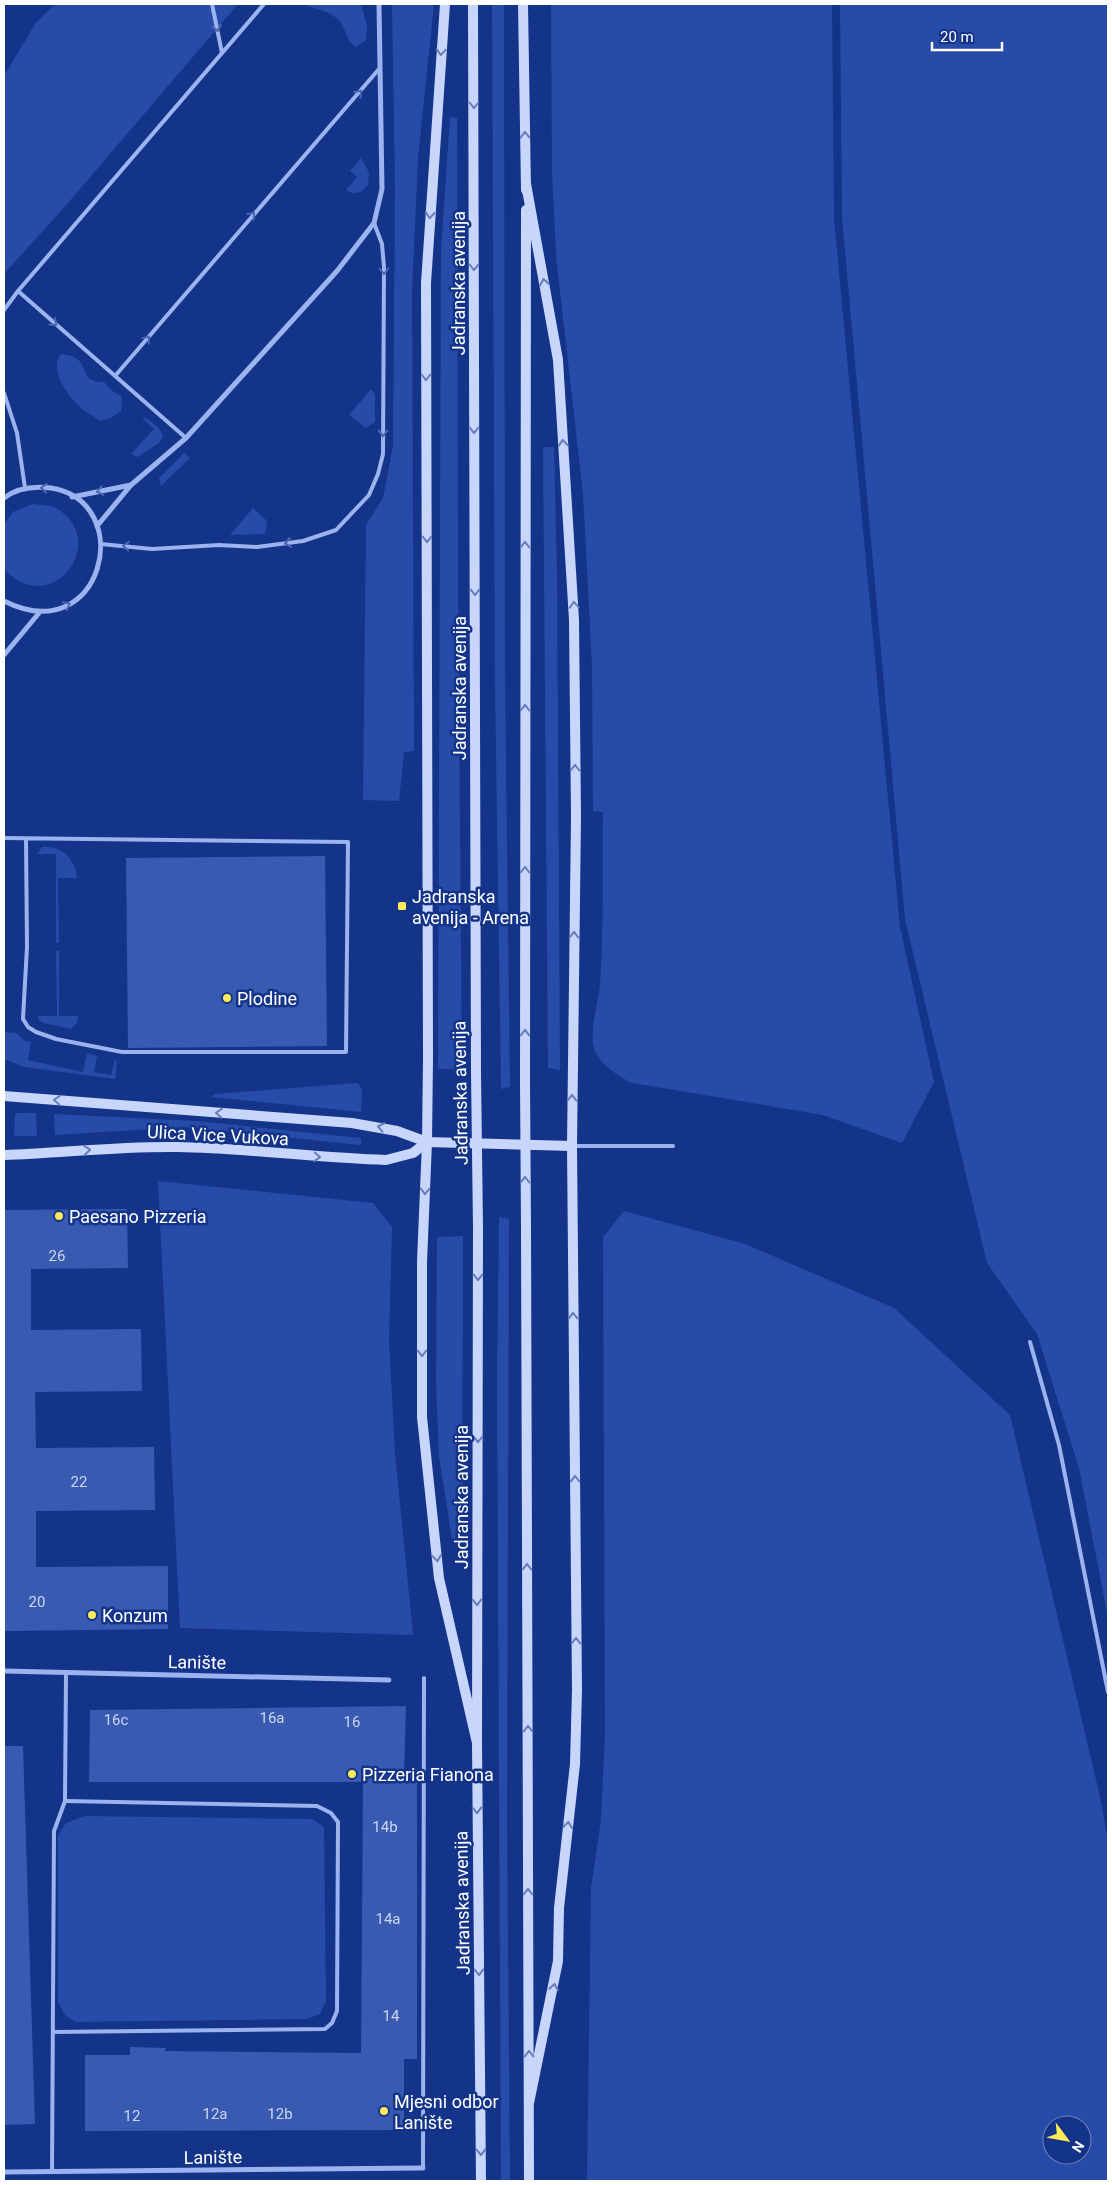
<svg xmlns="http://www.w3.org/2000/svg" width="1112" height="2185" viewBox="0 0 1112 2185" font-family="Roboto,sans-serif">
<rect width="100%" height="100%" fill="#143489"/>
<g fill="#274ba8" fill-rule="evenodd">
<path d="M 55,4 L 238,4 L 68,203 L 4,274 L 4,76 L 35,24 Z"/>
<path d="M 301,4 L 361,4 L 367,27 L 366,40 L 356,47 C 346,42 346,28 339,20 C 330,11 313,8 301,4 Z"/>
<path d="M 392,4 L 434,4 L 418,158 L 412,289 L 414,751 L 404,752 L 399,801 L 363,800 L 366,525 L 383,498 L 393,446 L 395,188 Z"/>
<path d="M 492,4 L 504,4 L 505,682 L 510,1087 L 501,1089 L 495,685 Z"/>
<path d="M 551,4 L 832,4 L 834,218 L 900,927 L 934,1082 L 902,1143 L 823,1115 L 632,1083 C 618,1076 599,1064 594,1048 C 589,1028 599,1003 600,983 C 604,927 602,869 603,812 L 593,811 L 592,665 L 583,494 L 556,256 L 552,170 Z"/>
<path d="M 840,4 L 1108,4 L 1108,1618 L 1079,1468 L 1037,1334 L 987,1263 L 905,919 L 842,217 Z"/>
<path d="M 450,117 L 457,118 L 458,582 L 462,1069 L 438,1069 L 441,249 Z"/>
<path d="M 361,158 L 369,172 L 368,185 C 361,193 355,196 346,190 L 357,177 L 350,171 Z"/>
<path d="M 61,354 C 96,357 73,382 104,382 L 111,390 L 122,397 L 121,411 L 111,418 L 101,421 C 93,416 83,411 77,404 C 66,393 49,369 61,354 Z"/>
<path d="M 371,389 L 375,394 L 375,422 L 366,428 L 349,415 Z"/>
<path d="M 146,418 L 158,427 L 163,435 L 160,442 L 138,457 L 131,454 L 154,429 L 142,418 Z"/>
<path d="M 543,447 L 554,447 L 557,574 L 560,1070 L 548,1068 Z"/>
<path d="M 184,453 L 190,458 L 161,486 L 159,478 Z"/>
<path d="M 33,504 C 40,505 50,505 56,508 C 111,540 52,621 4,569 L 4,524 L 13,512 Z"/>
<path d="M 253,508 L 267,521 L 265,534 L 230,535 Z"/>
<path d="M 42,847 C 62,845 76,860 77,878 L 58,878 L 59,943 L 56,943 L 56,854 L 37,854 Z"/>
<path d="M 56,951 L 59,951 L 59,1016 L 78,1016 L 77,1023 L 71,1029 L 44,1023 L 38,1019 L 38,1016 L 57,1016 Z"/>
<path d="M 4,1032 L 16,1033 L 25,1041 L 31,1042 L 28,1060 L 83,1072 L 87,1053 L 97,1056 L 94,1072 L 111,1075 L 115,1060 L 117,1061 L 115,1079 L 24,1067 L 4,1059 Z"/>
<path d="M 357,1083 L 362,1089 L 361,1112 L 211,1097 L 215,1094 Z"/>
<path d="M 17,1113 L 36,1113 L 37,1136 L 14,1136 L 15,1115 Z"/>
<path d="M 54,1114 L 197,1121 L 361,1138 L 361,1145 L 185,1127 L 55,1135 Z"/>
<path d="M 158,1181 L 373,1203 L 392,1227 L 389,1341 L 395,1453 L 413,1635 L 180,1628 Z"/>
<path d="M 624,1211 L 745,1244 L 894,1308 L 1010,1415 L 1101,1801 L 1108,1842 L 1108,2181 L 587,2181 L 591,1888 L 601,1820 L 605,1731 L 603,1237 ZM 1052,2125 L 1082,2125 L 1082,2155 L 1052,2155 Z"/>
<path d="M 499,1217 L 509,1219 L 507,1819 L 510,2181 L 501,2181 L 497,1377 Z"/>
<path d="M 463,1236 L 462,1541 L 452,1539 L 439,1456 L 436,1383 L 437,1237 Z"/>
<path d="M 85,1816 L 312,1819 L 324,1827 L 326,2001 L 320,2014 L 307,2019 L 75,2022 L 65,2015 L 58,2002 L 58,1835 L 66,1823 Z"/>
</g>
<g fill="#385ab1">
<path d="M 325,856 L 327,1046 L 128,1048 L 126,858 Z"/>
<path d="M 127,1209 L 128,1268 L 31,1269 L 31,1330 L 141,1329 L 142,1391 L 35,1392 L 36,1448 L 154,1447 L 155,1510 L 36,1511 L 36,1567 L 168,1566 L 168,1629 L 4,1631 L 4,1210 Z"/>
<path d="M 406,1706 L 404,1776 L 417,1775 L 417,2059 L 404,2059 L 404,2130 L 85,2131 L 85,2055 L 130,2055 L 130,2047 L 166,2048 L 165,2051 L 361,2053 L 363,1782 L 89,1782 L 90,1710 Z"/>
<path d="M 4,1746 L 23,1746 L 35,2124 L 4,2125 Z"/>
</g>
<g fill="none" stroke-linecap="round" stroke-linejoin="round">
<g stroke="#9bb3ef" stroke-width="4">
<path d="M 212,4 L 222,53"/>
<path d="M 18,291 L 186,438"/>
<path d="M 4,310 L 18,291 L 264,4"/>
<path d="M 115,376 L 379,69"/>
<path d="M 4,393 L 17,433 L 25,488"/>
<path d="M 101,544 L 152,549 L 219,545 L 257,547 L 303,541 L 336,530 L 369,495 L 378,474 L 383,454 L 384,267 L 382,244 L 374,223"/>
<path d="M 4,838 L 348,842 L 346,1052 L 122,1052 L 56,1039 L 36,1032 L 28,1027 L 23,1019 L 27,947 L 26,839"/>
<path d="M 573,1146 L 673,1146"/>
<path d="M 1030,1342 L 1059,1445 L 1108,1692"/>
<path d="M 53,2032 L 325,2029 L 332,2023 L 337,2011 L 338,1822 L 331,1813 L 317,1806 L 65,1801"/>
<path d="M 423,2168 L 424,1678"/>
<path d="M 52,2172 L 54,1831 L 65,1801 L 66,1673"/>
</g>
<g stroke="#9bb3ef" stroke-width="5">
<path d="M 131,485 L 186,438 L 337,271 L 374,223 L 382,189 L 379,4"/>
<path d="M 72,497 L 131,485 L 97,526"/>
<path d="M 4,498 C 17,488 35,486 51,488 C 138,502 103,651 4,601"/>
<path d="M 4,655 L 39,613"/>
<path d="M 4,1671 L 389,1680"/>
<path d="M 4,2172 L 423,2168"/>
</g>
<g stroke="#c9d6fb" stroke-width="10">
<path d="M 445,4 L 426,283 L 428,1059 L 427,1142 L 422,1262 L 422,1417 L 439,1578 L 477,1743"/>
<path d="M 473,4 L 476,1072"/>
<path d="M 523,4 L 526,190"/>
<path d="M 526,184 L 558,360 L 574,620 L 576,816 L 572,1146 L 577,1690 L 575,1764 L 559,1908 L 558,1961 L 529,2103"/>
<path d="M 525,1081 L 526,210"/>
<path d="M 4,1096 L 352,1123 L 397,1131 L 427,1142 L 572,1146"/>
<path d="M 4,1155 C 62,1153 119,1146 178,1147 C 247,1148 316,1158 386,1160 L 413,1153 L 427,1142"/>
<path d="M 478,1228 L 477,1743 L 481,2181"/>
<path d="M 526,1228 L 529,2181"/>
</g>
<g stroke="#c9d6fb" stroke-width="10">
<path d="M 476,1072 L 478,1228"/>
<path d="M 525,1081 L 526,1228"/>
</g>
</g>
<defs><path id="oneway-chevron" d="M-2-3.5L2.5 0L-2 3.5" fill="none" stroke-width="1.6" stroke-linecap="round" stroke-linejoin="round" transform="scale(1.25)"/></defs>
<g stroke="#4a67b2">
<use href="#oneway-chevron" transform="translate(217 28) rotate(79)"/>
<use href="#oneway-chevron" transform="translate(359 93) rotate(-48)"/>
<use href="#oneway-chevron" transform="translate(252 215) rotate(-50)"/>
<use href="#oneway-chevron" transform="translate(384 271) rotate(88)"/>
<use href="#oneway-chevron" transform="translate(54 323) rotate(42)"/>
<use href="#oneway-chevron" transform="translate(147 339) rotate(-50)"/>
<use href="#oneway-chevron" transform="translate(383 433) rotate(91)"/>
<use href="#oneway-chevron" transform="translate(44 488) rotate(-176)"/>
<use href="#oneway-chevron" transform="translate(100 491) rotate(169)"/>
<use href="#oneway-chevron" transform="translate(288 543) rotate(172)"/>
<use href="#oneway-chevron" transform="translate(126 546) rotate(-175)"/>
<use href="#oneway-chevron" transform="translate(67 605) rotate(-27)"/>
</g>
<g stroke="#657dbc">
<use href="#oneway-chevron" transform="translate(441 52) rotate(94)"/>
<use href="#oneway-chevron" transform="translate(474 105) rotate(90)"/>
<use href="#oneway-chevron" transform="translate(525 135) rotate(-91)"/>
<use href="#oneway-chevron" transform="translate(430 215) rotate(94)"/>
<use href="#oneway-chevron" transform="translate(474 267) rotate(90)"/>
<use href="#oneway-chevron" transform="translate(544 282) rotate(-100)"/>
<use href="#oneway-chevron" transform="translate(426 377) rotate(90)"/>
<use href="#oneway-chevron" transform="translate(474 430) rotate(90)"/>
<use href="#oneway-chevron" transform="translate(563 443) rotate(-94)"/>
<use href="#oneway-chevron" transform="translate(427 539) rotate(90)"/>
<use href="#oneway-chevron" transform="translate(525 545) rotate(-90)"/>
<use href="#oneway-chevron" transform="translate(475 592) rotate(90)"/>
<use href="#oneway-chevron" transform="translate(574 605) rotate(-94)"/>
<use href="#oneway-chevron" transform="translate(525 708) rotate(-90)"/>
<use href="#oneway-chevron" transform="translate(575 768) rotate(-90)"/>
<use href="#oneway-chevron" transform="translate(525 870) rotate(-90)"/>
<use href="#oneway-chevron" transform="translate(574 935) rotate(-89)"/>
<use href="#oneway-chevron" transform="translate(525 1033) rotate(-90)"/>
<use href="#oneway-chevron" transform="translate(572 1098) rotate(-89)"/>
<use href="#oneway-chevron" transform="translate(57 1100) rotate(-175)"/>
<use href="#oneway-chevron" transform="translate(219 1113) rotate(-175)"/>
<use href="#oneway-chevron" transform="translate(381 1127) rotate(-168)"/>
<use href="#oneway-chevron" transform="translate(87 1150) rotate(-6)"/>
<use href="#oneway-chevron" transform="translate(317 1157) rotate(4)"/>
<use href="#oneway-chevron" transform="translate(525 1180) rotate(-90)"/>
<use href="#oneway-chevron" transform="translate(425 1191) rotate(93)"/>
<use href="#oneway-chevron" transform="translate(478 1277) rotate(90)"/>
<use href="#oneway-chevron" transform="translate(573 1316) rotate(-91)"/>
<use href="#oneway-chevron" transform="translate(422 1353) rotate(90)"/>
<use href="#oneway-chevron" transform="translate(478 1439) rotate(90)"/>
<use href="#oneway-chevron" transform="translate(575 1479) rotate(-91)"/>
<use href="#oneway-chevron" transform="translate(437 1558) rotate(84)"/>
<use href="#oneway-chevron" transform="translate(527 1567) rotate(-90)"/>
<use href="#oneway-chevron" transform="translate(477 1602) rotate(90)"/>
<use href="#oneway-chevron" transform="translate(576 1641) rotate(-90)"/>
<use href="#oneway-chevron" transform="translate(528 1729) rotate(-90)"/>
<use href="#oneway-chevron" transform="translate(477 1810) rotate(89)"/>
<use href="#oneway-chevron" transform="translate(568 1825) rotate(-83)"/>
<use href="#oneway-chevron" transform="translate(528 1892) rotate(-90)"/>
<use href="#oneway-chevron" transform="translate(479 1972) rotate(89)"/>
<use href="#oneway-chevron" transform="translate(554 1987) rotate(-80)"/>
<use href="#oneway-chevron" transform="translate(529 2054) rotate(-90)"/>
<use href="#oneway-chevron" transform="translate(481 2152) rotate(89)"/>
</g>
<g fill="#ffeb59" stroke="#143489" stroke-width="2">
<rect x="397" y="901" width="10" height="10" rx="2.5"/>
<circle cx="227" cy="998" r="5"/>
<circle cx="59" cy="1216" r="5"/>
<circle cx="92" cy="1615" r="5"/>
<circle cx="352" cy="1774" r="5"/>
<circle cx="384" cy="2111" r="5"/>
</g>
<g text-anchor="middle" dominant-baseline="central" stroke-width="5" stroke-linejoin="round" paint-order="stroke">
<g font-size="15" fill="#cdd6ec">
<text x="57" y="1256">26</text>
<text x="79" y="1482">22</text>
<text x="37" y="1602">20</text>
<text x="272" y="1718">16a</text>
<text x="116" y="1720">16c</text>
<text x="352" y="1722">16</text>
<text x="385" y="1827">14b</text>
<text x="388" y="1919">14a</text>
<text x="391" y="2016">14</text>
<text x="215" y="2114">12a</text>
<text x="280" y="2114">12b</text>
<text x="132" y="2116">12</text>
</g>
<g font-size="18" fill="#fff" stroke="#143489">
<text transform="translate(458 283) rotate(-90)">Jadranska avenija</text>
<text transform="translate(459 688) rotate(-90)">Jadranska avenija</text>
<text transform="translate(460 1093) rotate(-91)">Jadranska avenija</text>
<text transform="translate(218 1135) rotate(3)">Ulica Vice Vukova</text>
<text transform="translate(461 1497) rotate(-90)">Jadranska avenija</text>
<text transform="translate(197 1662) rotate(1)">Lanište</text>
<text transform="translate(462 1903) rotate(-91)">Jadranska avenija</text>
<text transform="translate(213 2157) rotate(-1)">Lanište</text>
</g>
<g font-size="18" fill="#fff" stroke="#143489" text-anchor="start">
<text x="412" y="896">Jadranska<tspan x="412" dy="21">avenija - Arena</tspan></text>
<text x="237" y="998">Plodine</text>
<text x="69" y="1216">Paesano Pizzeria</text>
<text x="102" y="1615">Konzum</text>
<text x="362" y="1774">Pizzeria Fianona</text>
<text x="394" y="2101">Mjesni odbor<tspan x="394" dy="21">Lanište</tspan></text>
</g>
</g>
<rect width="1112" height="2185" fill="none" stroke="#ffffff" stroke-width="10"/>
<g transform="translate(1067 2140) rotate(122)"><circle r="24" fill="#143489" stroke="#7285b8"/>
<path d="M0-4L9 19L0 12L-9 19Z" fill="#ffeb59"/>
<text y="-8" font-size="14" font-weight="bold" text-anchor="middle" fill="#ffffff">N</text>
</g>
<path d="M932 42v8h70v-8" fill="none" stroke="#ffffff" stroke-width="2.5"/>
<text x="940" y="42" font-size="15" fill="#ffffff" stroke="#143489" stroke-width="4" paint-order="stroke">20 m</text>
</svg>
